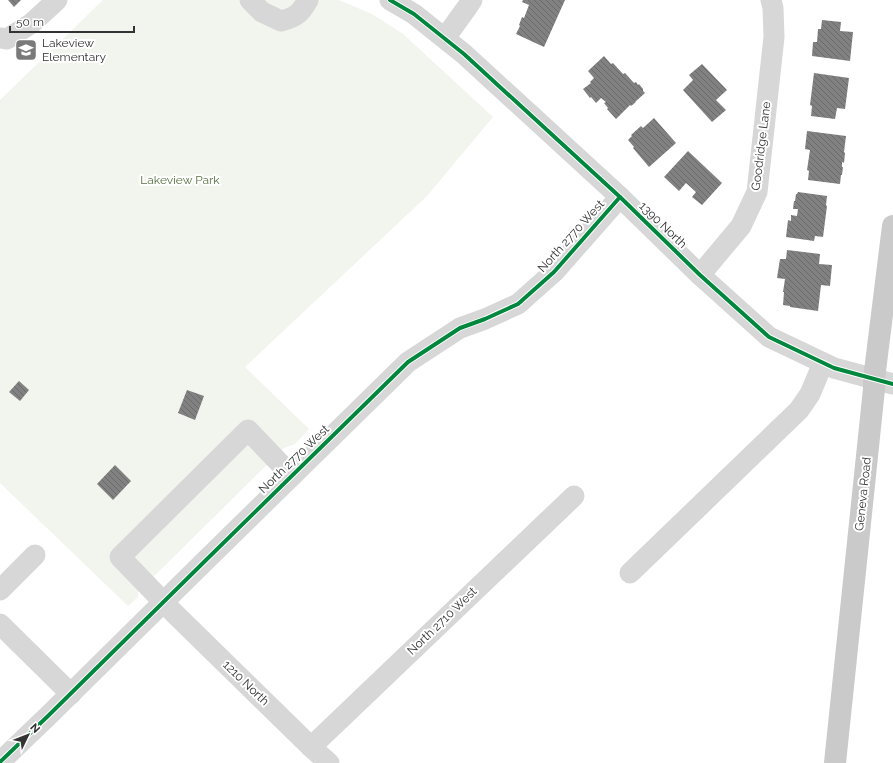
<svg xmlns="http://www.w3.org/2000/svg" width="893" height="763" viewBox="0 0 893 763" font-family="Raleway,sans-serif">
<defs>
<pattern id="building-back-hatch" width="6" height="6" patternUnits="userSpaceOnUse"><rect width="6" height="6" fill="#818181"/><path d="M-1 5l2 2M0 0l6 6M5-1l2 2" fill="none" stroke="#6a6a6a"/></pattern>
</defs>
<rect width="100%" height="100%" fill="#fff"/>
<path fill="#f1f5ed" d="M 103,0 L 339,0 L 372,14 L 403,34 L 493,117 L 427,196 L 245,367 L 309,429 L 295,444 L 284,448 L 138,592 L 138,597 L 128,606 L 0,483 L 0,100 Z"/>
<g fill="url(#building-back-hatch)">
<path d="M 8,0 L 21,0 L 14,7 Z"/>
<path d="M 523,0 L 565,0 L 544,47 L 516,34 L 520,26 L 519,25 L 522,17 L 524,18 L 529,5 L 522,2 Z"/>
<path d="M 822,20 L 841,22 L 840,31 L 853,32 L 850,61 L 812,56 L 813,42 L 817,42 L 818,29 L 821,29 Z"/>
<path d="M 604,56 L 611,64 L 613,63 L 623,74 L 625,73 L 634,83 L 636,82 L 638,85 L 639,84 L 643,89 L 643,91 L 645,93 L 635,102 L 636,102 L 631,106 L 630,105 L 616,119 L 607,109 L 608,108 L 604,103 L 606,102 L 601,98 L 596,103 L 591,97 L 590,98 L 583,89 L 591,83 L 590,82 L 594,78 L 588,71 Z"/>
<path d="M 702,64 L 727,90 L 716,100 L 726,110 L 712,122 L 683,90 L 693,80 L 689,75 Z"/>
<path d="M 814,73 L 849,78 L 845,109 L 837,108 L 835,119 L 811,116 L 812,106 L 810,105 Z"/>
<path d="M 654,118 L 676,143 L 649,167 L 633,148 L 634,147 L 628,140 L 632,136 L 631,135 L 641,126 L 643,128 Z"/>
<path d="M 807,131 L 846,136 L 844,152 L 845,153 L 844,163 L 842,162 L 842,167 L 843,167 L 842,175 L 841,175 L 840,184 L 808,180 L 809,171 L 807,170 L 810,150 L 805,149 Z"/>
<path d="M 688,151 L 722,183 L 702,205 L 692,197 L 696,192 L 686,183 L 679,191 L 664,177 Z"/>
<path d="M 798,192 L 827,196 L 826,205 L 827,206 L 823,237 L 815,236 L 814,241 L 786,237 L 788,220 L 791,221 L 791,215 L 797,216 L 798,209 L 793,209 L 794,201 L 795,201 L 796,194 L 797,194 Z"/>
<path d="M 787,250 L 820,254 L 819,264 L 832,265 L 830,286 L 821,285 L 818,311 L 790,307 L 790,306 L 783,305 L 784,292 L 783,292 L 785,279 L 777,278 L 780,259 L 786,259 Z"/>
<path d="M 19,381 L 29,390 L 20,401 L 9,392 Z"/>
<path d="M 187,390 L 204,396 L 195,420 L 178,413 Z"/>
<path d="M 115,465 L 131,481 L 113,500 L 97,484 Z"/>
</g>
<g fill="none" stroke-linecap="round" stroke-linejoin="round">
<g stroke="#d7d7d7" stroke-width="21">
<path d="M 250,0 L 262,12 L 281,21 C 296,17 300,14 308,0"/>
<path d="M 390,0 L 414,14 L 464,54 L 620,197 L 700,275 L 769,337 L 834,368 L 893,384"/>
<path d="M 0,38 L 7,39 L 32,23 L 57,0"/>
<path d="M 445,38 L 468,6 L 472,0"/>
<path d="M 700,275 L 741,226 L 757,192 L 774,37 L 773,8 L 771,0"/>
<path d="M 292,476 L 248,430 L 120,557 L 175,614 L 311,747 L 329,763"/>
<path d="M 630,573 L 799,410 L 810,394 L 823,363"/>
<path d="M 0,590 L 35,555"/>
<path d="M 0,624 L 71,694"/>
<path d="M 311,747 L 574,496"/>
<path d="M 0,762 L 49,715 L 204,562 L 408,362 L 460,328 L 485,319 L 518,304 L 554,272 L 620,197"/>
</g>
<path stroke="#cacaca" stroke-width="22" d="M 835,763 L 874,389 L 874,379 L 893,226"/>
<g stroke="#fff" stroke-width="6">
<g id="cycleway">
<path d="M 390,0 L 414,14 L 464,54 L 620,197 L 700,275 L 769,337 L 834,368 L 893,384"/>
<path d="M 0,762 L 49,715 L 204,562 L 408,362 L 460,328 L 485,319 L 518,304 L 554,272 L 620,197"/>
</g>
</g>
<use href="#cycleway" stroke="#00873e" stroke-width="4"/>
</g>
<defs>
<g id="school-square" transform="scale(1.15)"><rect x="-9" y="-9" width="18" height="18" rx="4" fill="#7a7a7a" stroke="#fff"/><path d="M0-5L7-2L0 1L-7-2ZM-4 1L0 2.5L4 1V4Q0 6-4 4Z" fill="#fff"/></g>
</defs>
<g fill-rule="evenodd">
<use href="#school-square" x="26" y="50"/>
</g>
<g text-anchor="middle" dominant-baseline="central" stroke-width="4" stroke-linejoin="round" paint-order="stroke">
<g font-size="12" fill="#333" stroke="#fff" text-anchor="start">
<text x="42" y="43">Lakeview<tspan x="42" dy="14">Elementary</tspan></text>
</g>
<g font-size="12" fill="#333" stroke="#fff">
<text transform="translate(761 146) rotate(-83)">Goodridge Lane</text>
<text transform="translate(663 225) rotate(44)">1390 North</text>
<text transform="translate(571 236) rotate(-48)">North 2770 West</text>
<text transform="translate(294 459) rotate(-44)">North 2770 West</text>
<text transform="translate(863 494) rotate(-84)">Geneva Road</text>
<text transform="translate(442 621) rotate(-44)">North 2710 West</text>
<text transform="translate(246 683) rotate(44)">1210 North</text>
</g>
<g font-size="12" fill="#56703f" stroke="#fff">
<text x="180" y="180">Lakeview Park</text>
</g>
</g>
<g transform="translate(28 735) rotate(47)" stroke="#ffffff" stroke-width="3" paint-order="stroke">
<path d="M0-3L7 15L0 10L-7 15Z" fill="#333333"/>
<text y="-6" font-size="11" font-weight="bold" text-anchor="middle" fill="#333333">N</text>
</g>
<path d="M10 26v6h124v-6" fill="none" stroke="#333333" stroke-width="2"/>
<text x="16" y="26" font-size="12" fill="#333333" stroke="#ffffff" stroke-width="3" paint-order="stroke">50 m</text>
</svg>
